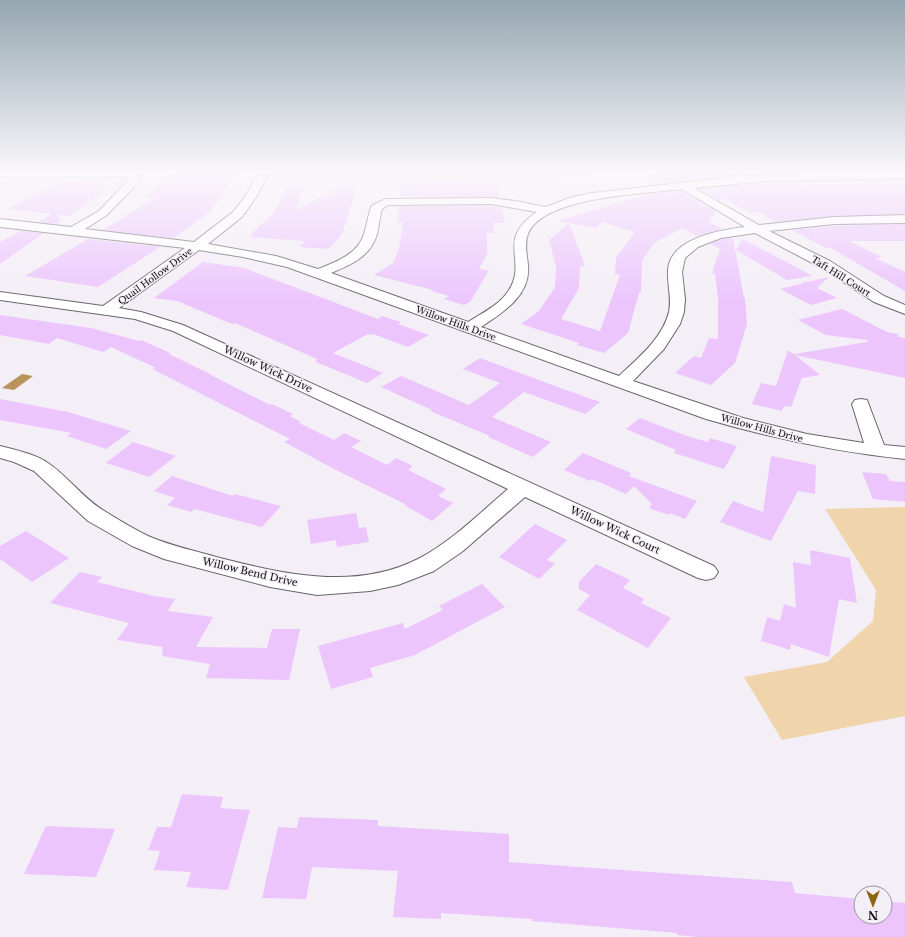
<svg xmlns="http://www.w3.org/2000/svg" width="905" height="937" viewBox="0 0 905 937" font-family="'Libre Baskerville',serif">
<rect width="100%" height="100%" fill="#f4eef6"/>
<path fill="#ece2f1" d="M 279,171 L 617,171 L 540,180 L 274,180 Z"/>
<path fill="#f0d4ac" d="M 905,507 L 905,716 L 782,740 L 744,677 L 827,662 L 873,621 L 876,590 L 825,509 Z"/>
<path fill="#b9935c" d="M 22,374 L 33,376 L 14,390 L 2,388 Z"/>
<g fill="#ecc5fd" fill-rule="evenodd">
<path d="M 176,171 L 238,171 L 210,212 L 173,238 L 103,230 L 155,198 L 145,198 L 162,182 L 166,182 Z"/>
<path d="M 672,171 L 731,171 L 738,175 L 655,184 L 653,172 Z"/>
<path d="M 69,180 L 107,180 L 95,191 L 105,191 L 69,216 L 57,215 L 61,221 L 57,224 L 38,222 L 53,214 L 6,209 L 63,181 Z"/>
<path d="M 428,182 L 497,183 L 500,198 L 400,197 L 402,185 L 427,185 Z"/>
<path d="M 752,184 L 755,185 L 905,184 L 905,214 L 834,216 L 776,222 L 759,212 L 752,213 L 721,198 L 720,201 L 699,189 Z"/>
<path d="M 287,186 L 305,186 L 296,210 L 339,188 L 357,187 L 342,234 L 329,249 L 299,247 L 305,241 L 250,237 L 252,235 L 250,235 L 274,213 Z"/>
<path d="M 682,191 L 715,211 L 710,221 L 707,221 L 722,229 L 697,236 L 682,228 L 654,243 L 642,261 L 641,293 L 639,293 L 628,333 L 604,353 L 577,345 L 579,343 L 521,324 L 539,311 L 555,287 L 556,267 L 549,240 L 569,223 L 558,221 L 648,194 ZM 602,222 L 635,232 L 616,258 L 615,274 L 620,275 L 600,331 L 561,319 L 579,288 L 580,266 L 585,266 L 569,223 L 595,228 Z"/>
<path d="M 399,206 L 491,206 L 502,207 L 505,223 L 494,223 L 493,233 L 487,233 L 487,254 L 479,269 L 489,270 L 470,302 L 464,305 L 444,299 L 449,296 L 431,291 L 433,290 L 374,275 L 393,263 L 399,248 L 403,222 L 398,222 Z"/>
<path d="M 905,224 L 905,241 L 849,241 L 882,257 L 875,258 L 905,272 L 905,291 L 829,247 L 826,248 L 791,230 L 834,226 Z"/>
<path d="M 21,231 L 44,233 L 0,264 L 0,242 Z"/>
<path d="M 733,238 L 744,298 L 745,298 L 747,324 L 735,363 L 711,385 L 675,373 L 694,356 L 701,358 L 709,338 L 718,339 L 718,298 L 715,274 L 712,273 L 720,249 L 710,244 L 721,239 Z"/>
<path d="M 88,239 L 160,247 L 98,287 L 25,276 Z"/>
<path d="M 742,239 L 783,260 L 812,276 L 787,280 L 736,250 Z"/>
<path d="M 203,262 L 244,268 L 378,319 L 382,316 L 401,322 L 398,324 L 429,335 L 408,347 L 373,334 L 371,335 L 368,334 L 333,353 L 383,373 L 367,383 L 316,362 L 317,359 L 235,323 L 232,324 L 177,301 L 154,298 Z"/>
<path d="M 829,277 L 817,288 L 837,298 L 811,305 L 780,289 L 804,283 L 804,281 L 807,282 Z"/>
<path d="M 842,309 L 887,332 L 898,334 L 898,337 L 905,338 L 905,378 L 795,355 L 820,375 L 802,378 L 791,407 L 784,406 L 782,411 L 752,404 L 761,383 L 776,386 L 788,350 L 795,355 L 795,354 L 867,342 L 867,340 L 826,335 L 798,320 Z"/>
<path d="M 0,315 L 91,328 L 139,341 L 141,340 L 170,353 L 169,354 L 210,374 L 209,374 L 270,405 L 272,404 L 293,414 L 290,416 L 301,422 L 299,423 L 334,440 L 344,433 L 361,441 L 351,447 L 387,465 L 396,458 L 413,466 L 408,470 L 446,489 L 438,496 L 453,503 L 432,521 L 404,505 L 407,505 L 334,469 L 284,442 L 290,439 L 152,369 L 156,368 L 111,347 L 103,352 L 57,338 L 49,344 L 0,335 Z"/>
<path d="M 480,358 L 563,389 L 600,402 L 585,414 L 524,392 L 492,417 L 551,442 L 533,457 L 488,437 L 490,436 L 430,411 L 432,410 L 381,387 L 401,376 L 469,405 L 500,383 L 463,369 Z"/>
<path d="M 0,399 L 68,412 L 131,431 L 106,449 L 67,436 L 72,433 L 0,420 Z"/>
<path d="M 640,418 L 687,436 L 708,442 L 710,438 L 737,446 L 724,469 L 674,453 L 676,450 L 626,429 Z"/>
<path d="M 133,442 L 176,456 L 149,477 L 106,463 Z"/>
<path d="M 583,453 L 631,473 L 629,476 L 697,501 L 685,519 L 670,513 L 669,515 L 649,508 L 652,504 L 634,486 L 626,494 L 592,479 L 590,481 L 564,470 Z"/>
<path d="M 771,456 L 816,465 L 815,494 L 798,491 L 771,541 L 720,522 L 733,501 L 763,512 Z"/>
<path d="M 862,472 L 886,474 L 890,481 L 905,482 L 905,502 L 873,499 Z"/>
<path d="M 172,476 L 233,496 L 235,494 L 281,506 L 262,527 L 195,509 L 191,512 L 167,505 L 175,498 L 154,491 Z"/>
<path d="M 356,513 L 359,528 L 366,527 L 369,542 L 337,547 L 336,540 L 311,544 L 307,520 Z"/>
<path d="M 535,524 L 567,540 L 547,560 L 555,564 L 539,579 L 499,557 Z"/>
<path d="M 26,531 L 69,558 L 32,582 L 0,559 L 0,546 Z"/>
<path d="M 810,550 L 850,558 L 857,603 L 839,599 L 829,657 L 791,644 L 790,650 L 761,641 L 767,617 L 780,621 L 784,604 L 796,608 L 793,562 L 811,565 Z"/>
<path d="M 596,564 L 630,580 L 623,588 L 644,599 L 641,603 L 671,618 L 648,648 L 577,610 L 590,595 L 579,589 L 579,582 Z"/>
<path d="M 80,572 L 102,577 L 97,582 L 154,596 L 175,599 L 168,611 L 213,617 L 196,647 L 267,648 L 272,629 L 300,629 L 289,680 L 206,678 L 210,664 L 162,656 L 163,647 L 117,640 L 129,623 L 50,603 Z"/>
<path d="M 482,584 L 505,607 L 415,655 L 370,668 L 373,677 L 331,689 L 318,646 L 403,623 L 405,629 L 443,610 L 439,606 Z"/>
<path d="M 182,794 L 223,797 L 220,808 L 250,810 L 228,890 L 186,887 L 191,872 L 154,870 L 160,851 L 148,850 L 157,827 L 171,827 Z"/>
<path d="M 299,817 L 378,820 L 378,826 L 509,834 L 509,862 L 792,882 L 795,893 L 861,899 L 861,917 L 885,917 L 885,901 L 905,903 L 905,937 L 697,937 L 677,935 L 677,933 L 532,921 L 532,919 L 441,913 L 441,919 L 393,917 L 398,871 L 312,867 L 306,899 L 262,898 L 278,827 L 297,828 Z"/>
<path d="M 46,826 L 115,829 L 96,877 L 24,874 Z"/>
</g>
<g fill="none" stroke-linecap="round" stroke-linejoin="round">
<g stroke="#69646b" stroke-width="2">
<path id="minor" d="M 0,171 L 139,172 L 141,177 L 138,183 L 107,215 L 85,229 L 194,242 L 233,212 L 245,197 L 260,171 L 270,171 L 256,197 L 242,217 L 208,244 L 276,256 L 318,269 C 336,262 358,254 364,234 C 367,225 368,216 371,207 L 373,205 L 386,199 L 491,198 L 515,201 L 546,207 L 572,197 L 592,193 L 750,175 L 812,173 L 905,173 L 905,179 L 766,181 L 694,188 L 759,225 L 834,217 L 905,215 L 905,223 L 834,224 L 769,231 L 830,261 L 884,296 L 905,305 L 905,314 L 874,302 L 820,267 L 755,233 L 721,238 L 698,247 L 685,258 L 682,272 L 685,299 L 684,312 L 680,324 L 664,349 L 633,381 L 743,418 L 807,434 L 864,443 L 852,404 L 855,400 L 861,399 L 867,400 L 884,445 L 905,447 L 905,459 C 837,452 771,438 706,419 L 287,267 L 243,257 L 199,250 L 119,308 L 141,312 L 183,325 L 714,566 L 718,572 L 714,578 L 706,580 L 698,578 L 525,497 L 463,551 L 434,571 L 398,585 L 370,591 L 317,595 L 270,587 L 164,559 L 132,546 L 88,521 L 34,471 L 14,462 L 0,458 L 0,446 C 16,450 35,454 48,463 C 69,477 84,500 106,512 C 119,520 134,529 148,536 C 171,546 196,551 220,558 C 284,574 355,591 418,559 C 451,542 480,513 508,489 L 173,331 L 135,319 L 0,300 L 0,292 L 103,306 L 185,248 L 0,227 L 0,219 L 71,227 L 99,211 L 131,177 L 0,176 ZM 682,189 L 745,227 C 720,230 670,238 668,270 C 667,284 672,297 669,312 C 662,339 638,358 619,376 L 481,327 C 504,312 531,295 528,265 C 527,255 524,244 528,234 C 543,196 646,194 682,189 ZM 491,204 L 537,212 C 495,239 528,261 509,290 C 500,305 482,313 468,322 L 331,273 C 351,265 371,256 377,234 C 379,225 380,217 382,209 L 388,205 Z"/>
</g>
<use href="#minor" fill="#fff" fill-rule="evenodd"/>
</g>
<linearGradient id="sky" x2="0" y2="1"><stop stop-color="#95a7b0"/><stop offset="0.57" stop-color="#faf7fb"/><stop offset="1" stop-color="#faf7fb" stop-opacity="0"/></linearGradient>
<rect width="905" height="302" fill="url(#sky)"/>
<g text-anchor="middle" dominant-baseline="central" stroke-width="3" stroke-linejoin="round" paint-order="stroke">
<g font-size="9" fill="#0f0d0f" stroke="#f4eef6">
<text transform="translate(155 276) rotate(-36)">Quail Hollow Drive</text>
<text transform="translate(841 276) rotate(32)">Taft Hill Court</text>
<text transform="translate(456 323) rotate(20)">Willow Hills Drive</text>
<text transform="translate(762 428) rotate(15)">Willow Hills Drive</text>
</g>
<g font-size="10" fill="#0f0d0f" stroke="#f4eef6">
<text transform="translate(268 369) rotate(25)">Willow Wick Drive</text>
<text transform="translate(615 530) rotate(25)">Willow Wick Court</text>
<text transform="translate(250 572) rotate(13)">Willow Bend Drive</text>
</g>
</g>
<g transform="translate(873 905) rotate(180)"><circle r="19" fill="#f4eef6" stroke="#98949a"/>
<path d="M0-3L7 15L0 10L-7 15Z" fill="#90630d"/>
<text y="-6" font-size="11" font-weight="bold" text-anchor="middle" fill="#0f0d0f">N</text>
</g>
</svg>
